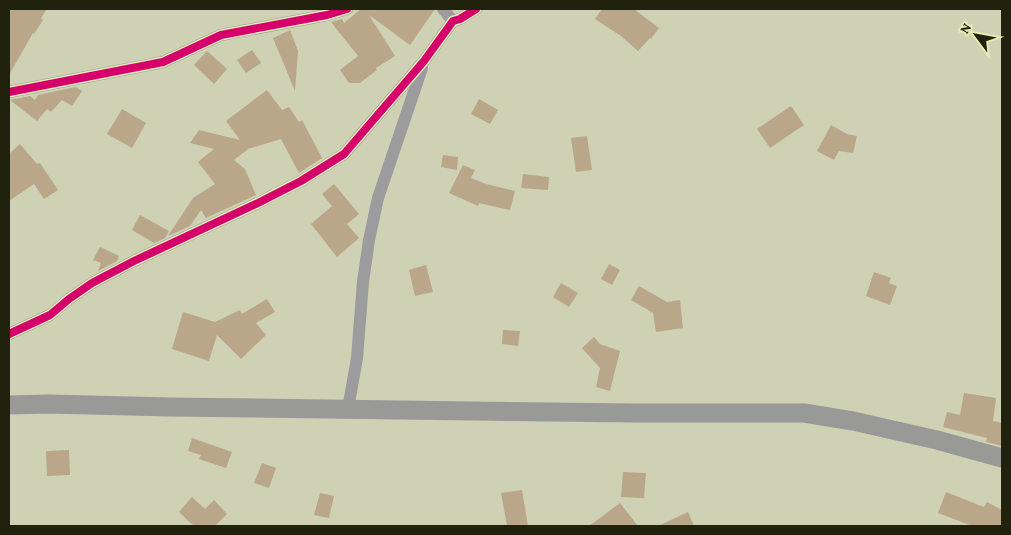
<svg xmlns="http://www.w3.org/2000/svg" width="1011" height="535" viewBox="0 0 1011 535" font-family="'Crimson Pro',serif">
<rect width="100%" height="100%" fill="#ced1b4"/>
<g fill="#baa789">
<path d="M 9,9 L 47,9 L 41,18 L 43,20 L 34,34 L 33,33 L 9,75 Z"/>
<path d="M 361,9 L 435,9 L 410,45 L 369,15 L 395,56 L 376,68 L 377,70 L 360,83 L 349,83 L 340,70 L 358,56 L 331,22 L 342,19 L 344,23 Z"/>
<path d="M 602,9 L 634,9 L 659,28 L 651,39 L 650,38 L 638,51 L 621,36 L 595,19 Z"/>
<path d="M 290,30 L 298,51 L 295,91 L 273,38 Z"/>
<path d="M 252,50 L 261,63 L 246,73 L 237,60 Z"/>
<path d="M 207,51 L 227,69 L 214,84 L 194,65 Z"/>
<path d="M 76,87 L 82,91 L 72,106 L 62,100 L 51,112 L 47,109 L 37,121 L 10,100 L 30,96 L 35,100 L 38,95 Z"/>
<path d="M 267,90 L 282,110 L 289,107 L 299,122 L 302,120 L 322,158 L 299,173 L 281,139 L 248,149 L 234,160 L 245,169 L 256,195 L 206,218 L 201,210 L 190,226 L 168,236 L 193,198 L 215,184 L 198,162 L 214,149 L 190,143 L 199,130 L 240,140 L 226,121 Z"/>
<path d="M 479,99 L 498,110 L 490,124 L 471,114 Z"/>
<path d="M 791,106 L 804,125 L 770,148 L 757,129 Z"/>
<path d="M 122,109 L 146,123 L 132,148 L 107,134 Z"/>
<path d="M 831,125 L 847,134 L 857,136 L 853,153 L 839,151 L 834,160 L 817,151 Z"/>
<path d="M 587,136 L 592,170 L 576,172 L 571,138 Z"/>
<path d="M 20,144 L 37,164 L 40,163 L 58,190 L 44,199 L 34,184 L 9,201 L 9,154 Z"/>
<path d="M 443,155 L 458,157 L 457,170 L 441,167 Z"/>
<path d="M 463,165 L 475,170 L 471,178 L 486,184 L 515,191 L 510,210 L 479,203 L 478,206 L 449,193 Z"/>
<path d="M 523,174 L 549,177 L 548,190 L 521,188 Z"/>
<path d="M 334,184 L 359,214 L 347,224 L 359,238 L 337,257 L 311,224 L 332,206 L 322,194 Z"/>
<path d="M 140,215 L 169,231 L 165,238 L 154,243 L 132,230 Z"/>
<path d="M 100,247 L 119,256 L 117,261 L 98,271 L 101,263 L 93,260 Z"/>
<path d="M 609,264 L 620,270 L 612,285 L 601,279 Z"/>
<path d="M 426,265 L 433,292 L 415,296 L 409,270 Z"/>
<path d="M 874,272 L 891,278 L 889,283 L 897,286 L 890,305 L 866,296 Z"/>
<path d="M 561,283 L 578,293 L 569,307 L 553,297 Z"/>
<path d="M 639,286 L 667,302 L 680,300 L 683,328 L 656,332 L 653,313 L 631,300 Z"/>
<path d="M 267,299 L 275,312 L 256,323 L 266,335 L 241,359 L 217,335 L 209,361 L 172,349 L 183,312 L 215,322 L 240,310 L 242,314 Z"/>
<path d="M 503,330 L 520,331 L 518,346 L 502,344 Z"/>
<path d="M 594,337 L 600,344 L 620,351 L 610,391 L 596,387 L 600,368 L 582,348 Z"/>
<path d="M 964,393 L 996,398 L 993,421 L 1002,423 L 1002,446 L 986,442 L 987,438 L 943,427 L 947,412 L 960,415 Z"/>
<path d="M 192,438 L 232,452 L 226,468 L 199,459 L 201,455 L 188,451 Z"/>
<path d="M 69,450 L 70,475 L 47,476 L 46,451 Z"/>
<path d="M 262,463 L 276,468 L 269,488 L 254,483 Z"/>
<path d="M 623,472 L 646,473 L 644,498 L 621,497 Z"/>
<path d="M 522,490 L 528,526 L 507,526 L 501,493 Z"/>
<path d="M 946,492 L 984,507 L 987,502 L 1002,510 L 1002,526 L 972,526 L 938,513 Z"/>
<path d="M 320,493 L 334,496 L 329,518 L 314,515 Z"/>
<path d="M 192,497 L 205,509 L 214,500 L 227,514 L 215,526 L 194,526 L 179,512 Z"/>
<path d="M 620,503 L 638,526 L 589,526 Z"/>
<path d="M 688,512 L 694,526 L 658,526 Z"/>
</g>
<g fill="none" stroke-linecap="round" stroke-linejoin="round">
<g stroke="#9c9b9d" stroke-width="12">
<path d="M 443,9 L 453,21"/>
<path d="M 9,92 L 163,62 L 221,35 L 327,15 L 347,9"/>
<path d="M 9,334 L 50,315 L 69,299 L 92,283 L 134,261 L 258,203 L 301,181 L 344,154 L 424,61 L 453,21 L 460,19 L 476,9"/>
<path d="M 348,409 L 357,358 L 363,282 L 369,240 L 378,198 L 422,68"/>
</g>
<path stroke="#999998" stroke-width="19" d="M 9,405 L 49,404 L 170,407 L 633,413 L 804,413 L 853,421 L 937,440 L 1002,458"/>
<g stroke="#e5ebb3" stroke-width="11">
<g id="cycleway">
<path d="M 9,92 L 163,62 L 221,35 L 327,15 L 347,9"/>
<path d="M 9,334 L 50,315 L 69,299 L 92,283 L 134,261 L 258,203 L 301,181 L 344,154 L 424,61 L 453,21 L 460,19 L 476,9"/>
</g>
</g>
<use href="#cycleway" stroke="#d6006c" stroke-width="8"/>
</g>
<rect width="1011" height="535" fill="none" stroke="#21220d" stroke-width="20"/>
<g transform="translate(976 35) rotate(302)" stroke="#e5ebb3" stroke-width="4" paint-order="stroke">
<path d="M0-4L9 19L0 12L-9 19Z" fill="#21220d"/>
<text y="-8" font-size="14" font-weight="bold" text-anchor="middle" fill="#21220d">N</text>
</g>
</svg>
